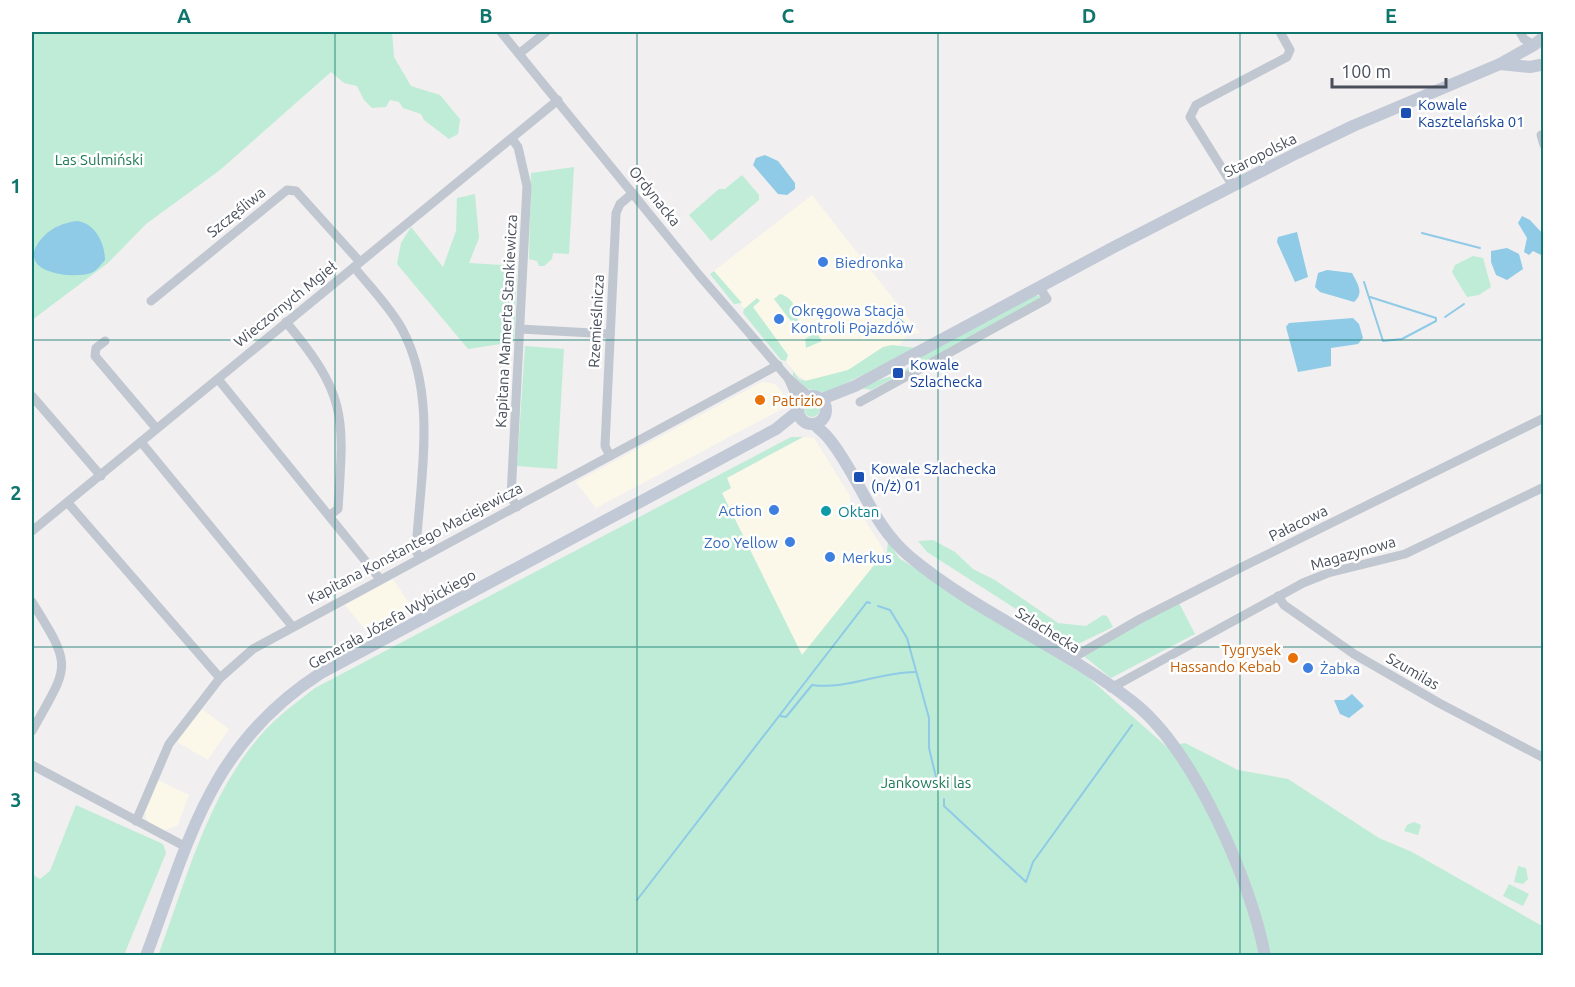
<svg xmlns="http://www.w3.org/2000/svg" width="1575" height="987" viewBox="0 0 1575 987" font-family="Ubuntu,sans-serif">
<rect width="100%" height="100%" fill="#f1efef"/>
<g fill="#fbf8e9">
<path d="M 812,195 L 920,333 L 908,334 L 897,348 L 835,381 L 809,382 L 797,375 L 714,271 Z"/>
<path d="M 762,382 L 775,384 L 785,396 L 782,409 L 596,508 L 576,482 Z"/>
<path d="M 803,437 L 814,438 L 850,496 L 850,503 L 855,512 L 862,515 L 883,549 L 883,554 L 802,655 L 722,493 L 731,488 L 727,478 Z"/>
<path d="M 393,579 L 412,607 L 366,631 L 345,605 Z"/>
<path d="M 202,709 L 229,729 L 208,760 L 177,742 Z"/>
<path d="M 158,780 L 189,795 L 178,825 L 164,831 L 148,822 L 145,813 Z"/>
</g>
<g fill="#bfecd6">
<path d="M 32,32 L 392,32 L 394,57 L 411,86 L 440,95 L 460,119 L 458,134 L 449,139 L 424,120 L 421,114 L 403,108 L 399,102 L 390,100 L 386,107 L 372,108 L 364,100 L 357,86 L 344,83 L 331,72 L 220,170 L 146,224 L 108,263 L 32,320 Z"/>
<path d="M 574,167 L 569,254 L 553,253 L 552,259 L 544,266 L 539,266 L 537,261 L 529,259 L 531,173 Z"/>
<path d="M 742,175 L 759,195 L 759,200 L 711,241 L 689,215 L 719,189 L 725,189 Z"/>
<path d="M 475,194 L 479,238 L 469,263 L 517,266 L 514,342 L 468,349 L 397,264 L 401,243 L 411,227 L 443,267 L 456,231 L 457,198 Z"/>
<path d="M 1473,256 L 1483,258 L 1491,287 L 1479,295 L 1467,297 L 1452,272 L 1455,265 Z"/>
<path d="M 714,271 L 742,303 L 734,304 L 710,274 Z"/>
<path d="M 780,294 C 794,297 802,317 797,330 L 794,330 L 796,328 L 774,299 Z"/>
<path d="M 1035,295 L 1040,296 L 1039,302 L 871,390 L 861,388 C 872,382 881,379 893,376 C 905,372 915,362 925,354 Z"/>
<path d="M 757,298 L 760,301 L 753,307 L 788,355 L 786,361 L 781,360 L 743,313 L 744,309 Z"/>
<path d="M 816,332 L 822,341 L 806,348 L 805,339 Z"/>
<path d="M 892,345 L 917,348 L 826,393 L 808,389 L 793,376 L 793,371 L 799,379 L 805,381 L 848,370 L 883,347 Z"/>
<path d="M 525,346 L 564,349 L 557,469 L 517,466 Z"/>
<circle cx="812" cy="409" r="8"/>
<path d="M 791,437 L 803,437 L 727,478 L 731,488 L 722,493 L 802,655 L 883,554 L 887,552 L 888,541 L 899,558 L 1089,678 L 1167,747 L 1185,743 L 1238,770 L 1288,779 L 1379,838 L 1412,852 L 1544,927 L 1543,956 L 158,956 C 186,881 207,797 260,736 C 276,717 296,703 315,688 Z"/>
<path d="M 933,540 L 955,552 L 973,569 L 995,580 L 1058,623 L 1086,626 L 1103,615 L 1107,616 L 1113,627 L 1074,646 L 927,552 L 918,541 Z"/>
<path d="M 1179,603 L 1195,634 L 1111,678 L 1080,653 Z"/>
<path d="M 76,805 L 163,844 L 166,853 L 124,955 L 32,955 L 32,874 L 40,879 L 50,871 Z"/>
<path d="M 1414,822 L 1421,825 L 1418,835 L 1404,831 L 1407,825 Z"/>
<path d="M 1518,866 L 1526,868 L 1528,879 L 1523,884 L 1514,882 Z"/>
<path d="M 1509,884 L 1529,894 L 1523,906 L 1503,896 Z"/>
</g>
<g fill="#8fcae7">
<path d="M 765,155 L 778,161 L 795,183 L 795,189 L 787,195 L 778,194 L 753,165 L 756,158 Z"/>
<path d="M 1522,216 L 1530,220 L 1543,234 L 1543,256 L 1533,251 L 1529,255 L 1524,252 L 1527,238 L 1518,223 Z"/>
<path d="M 77,221 C 95,223 105,243 105,260 C 101,264 97,271 91,273 C 70,280 10,271 44,236 C 53,227 63,223 77,221 Z"/>
<path d="M 1297,232 L 1308,277 L 1295,282 L 1277,242 L 1278,237 Z"/>
<path d="M 1507,248 L 1519,254 L 1523,269 L 1507,280 L 1496,275 L 1491,262 L 1491,251 Z"/>
<path d="M 1327,270 L 1352,273 C 1357,283 1365,293 1354,302 L 1320,292 L 1315,287 L 1318,273 Z"/>
<path d="M 895,313 L 908,326 L 906,334 L 897,334 L 890,324 Z"/>
<path d="M 1353,318 L 1359,324 L 1363,338 L 1358,344 L 1331,348 L 1331,366 L 1298,372 L 1286,327 L 1289,323 Z"/>
<path d="M 1352,694 L 1364,706 L 1349,718 L 1340,714 L 1334,700 L 1344,700 Z"/>
</g>
<g fill="none" stroke-linecap="round" stroke-linejoin="round">
<g stroke="#8fcae7" stroke-width="2">
<path d="M 1422,233 L 1480,248"/>
<path d="M 1364,282 L 1383,341 L 1402,339 L 1436,321 L 1436,318 L 1370,297"/>
<path d="M 1445,317 L 1464,304"/>
<path d="M 878,606 L 890,610 L 907,638 L 929,718 L 929,748 L 936,777"/>
<path d="M 780,716 L 786,717 L 812,685 C 846,690 880,672 915,672"/>
<path d="M 944,799 L 944,806 L 1026,882 L 1033,862 L 1132,725"/>
<path d="M 637,900 L 867,602 L 870,603"/>
</g>
<g stroke="#c0c7d0" stroke-width="9">
<path d="M 501,32 L 699,275 L 788,378 L 809,396"/>
<path d="M 1520,32 L 1524,39 L 1534,45"/>
<path d="M 520,53 L 546,32"/>
<path d="M 1541,135 L 1544,145"/>
<path d="M 512,139 L 518,147 L 527,186 L 511,497 L 517,507"/>
<path d="M 1233,186 L 1190,117 L 1196,105 L 1287,57 L 1290,50 L 1280,32"/>
<path d="M 354,267 C 370,287 390,307 402,329 C 438,396 420,478 416,551 L 420,558"/>
<path d="M 151,301 L 287,190 L 296,191 L 360,262"/>
<path d="M 286,322 C 348,396 344,417 338,509 L 330,515"/>
<path d="M 520,329 L 610,334"/>
<path d="M 105,341 L 96,348 L 95,356 L 156,428"/>
<path d="M 788,378 L 799,403"/>
<path d="M 218,379 L 380,579"/>
<path d="M 32,396 L 101,476"/>
<path d="M 860,402 L 1047,299 L 1040,288"/>
<path d="M 141,442 L 292,626"/>
<path d="M 610,456 L 605,446 L 616,213 L 620,204 L 633,193"/>
<path d="M 68,503 L 220,678"/>
<path d="M 32,531 L 558,100"/>
<path d="M 1278,596 L 1284,605 L 1354,654 L 1439,703 L 1544,758"/>
<path d="M 32,602 C 74,669 69,664 32,731"/>
<path d="M 1069,660 L 1140,619 L 1244,566 L 1544,418"/>
<path d="M 1111,688 L 1303,583 L 1328,573 L 1405,554 L 1544,487"/>
<path d="M 32,765 L 186,847"/>
<path d="M 136,821 L 169,744 L 220,678 L 253,649 L 778,365"/>
</g>
<g stroke="#c2c9d6" stroke-width="12">
<path d="M 1500,64 L 1530,67 L 1540,65"/>
<circle cx="812" cy="410" r="14"/>
<path d="M 822,399 L 855,386 L 1114,247 L 1297,153 L 1353,126 L 1500,64 L 1534,45 L 1544,37"/>
<path d="M 814,424 C 819,429 826,434 830,440 C 859,476 872,525 909,556 C 977,613 1063,647 1133,702 C 1193,749 1251,880 1265,956"/>
<path d="M 146,956 C 189,840 210,744 321,673 L 776,429 L 797,412"/>
</g>
</g>
<path fill="none" stroke="#0f766e" stroke-width="1.5" stroke-opacity="0.55" d="M 335,32 L 335,956M 637,32 L 637,956M 938,32 L 938,956M 1240,32 L 1240,956M 32,340 L 1544,340M 32,647 L 1544,647"/>
<g fill="#1a4fb4" stroke="#fff" stroke-width="2">
<rect x="1400" y="107" width="12" height="12" rx="3"/>
<rect x="892" y="367" width="12" height="12" rx="3"/>
<rect x="853" y="471" width="12" height="12" rx="3"/>
</g>
<g fill="#3f7fe0" stroke="#fff" stroke-width="2">
<circle cx="823" cy="262" r="6"/>
<circle cx="779" cy="319" r="6"/>
<circle cx="774" cy="510" r="6"/>
<circle cx="790" cy="542" r="6"/>
<circle cx="830" cy="557" r="6"/>
<circle cx="1308" cy="668" r="6"/>
</g>
<g fill="#e8710a" stroke="#fff" stroke-width="2">
<circle cx="760" cy="400" r="6"/>
<circle cx="1293" cy="658" r="6"/>
</g>
<circle fill="#0f9aa8" stroke="#fff" stroke-width="2" cx="826" cy="511" r="6"/>
<g text-anchor="middle" dominant-baseline="central" stroke-width="5" stroke-linejoin="round" paint-order="stroke">
<g font-size="15" fill="#164399" stroke="#fff" text-anchor="start">
<text x="1418" y="104">Kowale<tspan x="1418" dy="17">Kasztelańska 01</tspan></text>
<text x="910" y="364">Kowale<tspan x="910" dy="17">Szlachecka</tspan></text>
<text x="871" y="468">Kowale Szlachecka<tspan x="871" dy="17">(n/ż) 01</tspan></text>
</g>
<g font-size="15" fill="#484f5b" stroke="#fff">
<text transform="translate(1260 155) rotate(-27)">Staropolska</text>
<text transform="translate(655 196) rotate(51)">Ordynacka</text>
<text transform="translate(236 212) rotate(-39)">Szczęśliwa</text>
<text transform="translate(285 304) rotate(-39)">Wieczornych Mgieł</text>
<text transform="translate(506 321) rotate(-87)">Kapitana Mamerta Stankiewicza</text>
<text transform="translate(596 321) rotate(-87)">Rzemieślnicza</text>
<text transform="translate(1298 523) rotate(-26)">Pałacowa</text>
<text transform="translate(415 543) rotate(-28)">Kapitana Konstantego Maciejewicza</text>
<text transform="translate(1353 553) rotate(-16)">Magazynowa</text>
<text transform="translate(392 619) rotate(-29)">Generała Józefa Wybickiego</text>
<text transform="translate(1048 630) rotate(32)">Szlachecka</text>
<text transform="translate(1413 671) rotate(30)">Szumilas</text>
</g>
<g font-size="15" fill="#1c7855" stroke="#fff">
<text x="99" y="159">Las Sulmiński</text>
<text x="926" y="782">Jankowski las</text>
</g>
<g font-size="15" fill="#366cbe" stroke="#fff" text-anchor="start">
<text x="835" y="262">Biedronka</text>
<text x="791" y="310">Okręgowa Stacja<tspan x="791" dy="17">Kontroli Pojazdów</tspan></text>
<text x="762" y="510" text-anchor="end">Action</text>
<text x="778" y="542" text-anchor="end">Zoo Yellow</text>
<text x="842" y="557">Merkus</text>
<text x="1320" y="668">Żabka</text>
</g>
<g font-size="15" fill="#c56008" stroke="#fff" text-anchor="start">
<text x="772" y="400">Patrizio</text>
<text x="1281" y="649" text-anchor="end">Tygrysek<tspan x="1281" dy="17">Hassando Kebab</tspan></text>
</g>
<g font-size="15" fill="#0d838f" stroke="#fff" text-anchor="start">
<text x="838" y="511">Oktan</text>
</g>
</g>
<rect width="1575" height="987" fill="none" stroke="#ffffff" stroke-width="66"/>
<path d="M1332 78v9h114v-9" fill="none" stroke="#484f5b" stroke-width="3"/>
<text x="1341" y="78" font-size="18" fill="#484f5b" stroke="#ffffff" stroke-width="4.5" paint-order="stroke">100 m</text>
<rect x="33" y="33" width="1509" height="921" fill="none" stroke="#0f766e" stroke-width="2"/>
<g font-size="20" text-anchor="middle" font-weight="bold" fill="#0f766e">
<text x="184" y="23">A</text>
<text x="486" y="23">B</text>
<text x="788" y="23">C</text>
<text x="1089" y="23">D</text>
<text x="1391" y="23">E</text>
<text x="16" y="193">1</text>
<text x="16" y="500">2</text>
<text x="16" y="807">3</text>
</g>
</svg>
